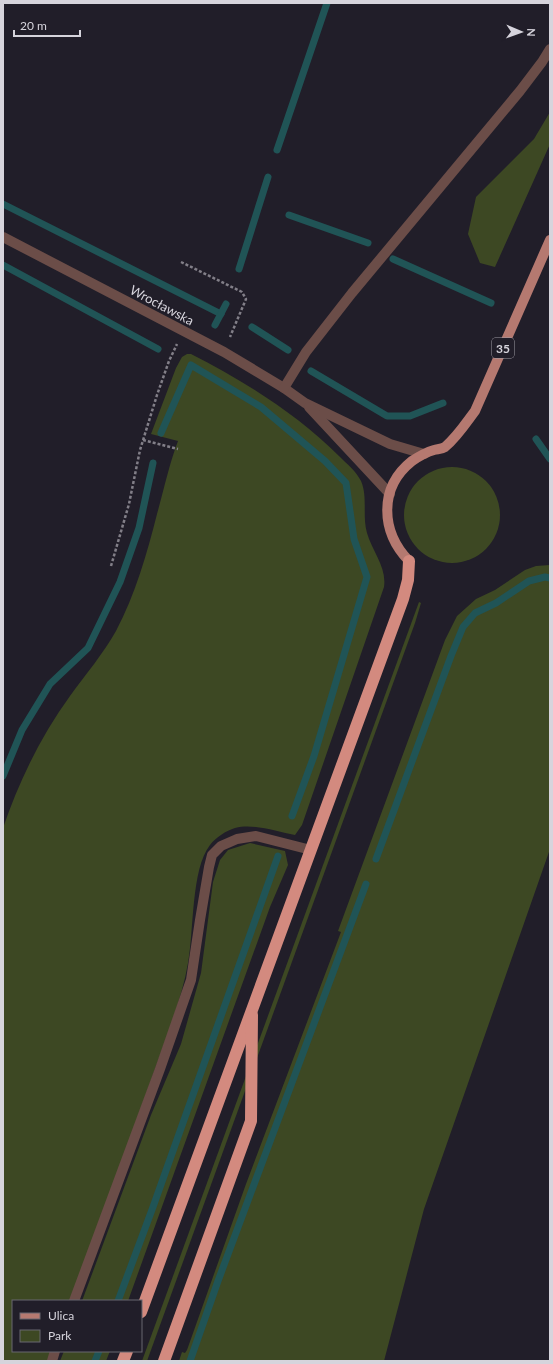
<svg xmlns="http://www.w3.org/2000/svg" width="553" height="1364" viewBox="0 0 553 1364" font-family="Lato,sans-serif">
<rect width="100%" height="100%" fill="#211e29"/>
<g fill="#3d4823">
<path d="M 550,112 L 550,144 L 495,267 L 480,263 L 468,234 L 476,197 L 534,139 Z"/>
<path d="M 187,354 L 191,354 C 244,381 297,414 339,456 C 347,464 356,471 361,481 C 368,497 362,516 367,533 C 372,551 387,567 384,587 L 302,825 L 295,835 C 277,832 254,823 235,828 C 226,831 216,837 210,845 C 191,869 194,931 188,963 C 184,987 176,1010 168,1033 L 71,1301 L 13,1301 L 13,1351 L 52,1351 L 49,1361 L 3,1361 L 3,828 C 19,781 41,736 70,696 C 86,674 103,654 116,631 C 135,595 147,554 157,514 C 164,489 169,465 178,441 L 151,434 L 176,368 L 182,357 Z"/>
<circle cx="452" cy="515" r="48"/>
<path d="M 550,565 L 550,849 L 424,1209 L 384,1361 L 179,1361 L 182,1352 L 185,1353 L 187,1350 L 246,1184 L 341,932 L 338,931 L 445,640 L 457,616 L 476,599 L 495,590 L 525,570 L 536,566 Z"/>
<path d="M 419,602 L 421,603 L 415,623 L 147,1361 L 142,1361 Z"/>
<path d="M 250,843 L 285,851 L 288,865 L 270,907 L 128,1301 L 82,1301 L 151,1115 L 181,1044 L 201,973 L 213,882 L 220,860 L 228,850 Z"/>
<path d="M 64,1351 L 110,1351 L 106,1361 L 60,1361 Z"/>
</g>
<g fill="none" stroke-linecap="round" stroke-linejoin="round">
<g stroke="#205456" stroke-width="7">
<path d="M 277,150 L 327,3"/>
<path d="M 3,204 L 221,314"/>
<path d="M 289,215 L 368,243"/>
<path d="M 393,259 L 491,303"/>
<path d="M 3,265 L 158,349"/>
<path d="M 239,269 L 268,177"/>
<path d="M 215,325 L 226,304"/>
<path d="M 252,327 L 288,350"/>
<path d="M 311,371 L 387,416 L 410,416 L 443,403"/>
<path d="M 161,433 L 191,365 L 261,407 L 325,461 L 346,483 L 354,539 L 367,577 L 314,756 L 292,816"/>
<path d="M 536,439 L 550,459"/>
<path d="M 3,776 L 22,730 L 50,684 L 88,648 L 120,582 L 139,528 L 153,463"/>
<path d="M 376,859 L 451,656 L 463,627 L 475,613 L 496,603 L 529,581 L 545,577 L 550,578"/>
<path d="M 118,1301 L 153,1207 L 278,856"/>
<path d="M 95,1361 L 99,1351"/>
<path d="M 190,1361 L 218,1281 L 366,884"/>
</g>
<g stroke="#827f88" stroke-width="2.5" stroke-dasharray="3 2" stroke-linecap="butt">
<path d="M 181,262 L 242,292 L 246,299 L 230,337"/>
<path d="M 143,440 L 178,449"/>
<path d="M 111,566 L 129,504 L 140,450 L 157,395 L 169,361 L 177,344"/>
</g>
<g stroke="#6b4d48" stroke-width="10">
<path d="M 3,237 L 224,352 L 284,388 L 305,403 L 390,444 L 424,454"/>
<path d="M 284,388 L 306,352 L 352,293 L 520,91 L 542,62 L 550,49"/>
<path d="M 309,407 L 390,494"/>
<path d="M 74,1301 L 160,1069 L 191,980 L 200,920 L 209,867 L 212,855 L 221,846 L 237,839 L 256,836 L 311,850"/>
<path d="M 52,1361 L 55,1351"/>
</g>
<path stroke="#b57970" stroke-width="10" d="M 409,561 C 381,532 378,488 412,461 C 418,457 427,452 434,450 C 438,449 442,449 445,447 C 457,437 466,423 475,411 L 550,240"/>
<g stroke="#d38a7f" stroke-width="12">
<path d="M 141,1312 L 403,599 L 408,580 L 409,561"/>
<path d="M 123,1361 L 127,1351"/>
<path d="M 164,1361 L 251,1121 L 252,1015"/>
</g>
</g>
<g text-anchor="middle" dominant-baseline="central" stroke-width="3" stroke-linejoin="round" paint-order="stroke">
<rect fill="#211e29" stroke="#a09da6" stroke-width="1" x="492" y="338" width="22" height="20" rx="3"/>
<g font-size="12" font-weight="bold" fill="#d6d4dc">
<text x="503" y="348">35</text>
</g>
<g font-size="13" fill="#d6d4dc" stroke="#211e29">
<text transform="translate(162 305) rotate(28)">Wrocławska</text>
</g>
</g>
<rect width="553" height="1364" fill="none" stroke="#d6d4dc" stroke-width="8"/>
<rect x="12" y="1300" width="130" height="52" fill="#211e29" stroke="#696771"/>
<rect x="20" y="1313" width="20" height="6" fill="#b57970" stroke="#696771"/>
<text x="48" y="1320" font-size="12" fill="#d6d4dc">Ulica</text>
<rect x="20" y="1330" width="20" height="12" fill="#3d4823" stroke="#696771"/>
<text x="48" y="1340" font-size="12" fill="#d6d4dc">Park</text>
<g transform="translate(521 32) rotate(92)" stroke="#211e29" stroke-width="3" paint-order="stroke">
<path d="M0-3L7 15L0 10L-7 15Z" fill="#d6d4dc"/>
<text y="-6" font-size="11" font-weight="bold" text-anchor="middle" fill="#d6d4dc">N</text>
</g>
<path d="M14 30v6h66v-6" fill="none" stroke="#d6d4dc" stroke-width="2"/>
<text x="20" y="30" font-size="12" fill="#d6d4dc" stroke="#211e29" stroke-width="3" paint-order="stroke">20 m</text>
</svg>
